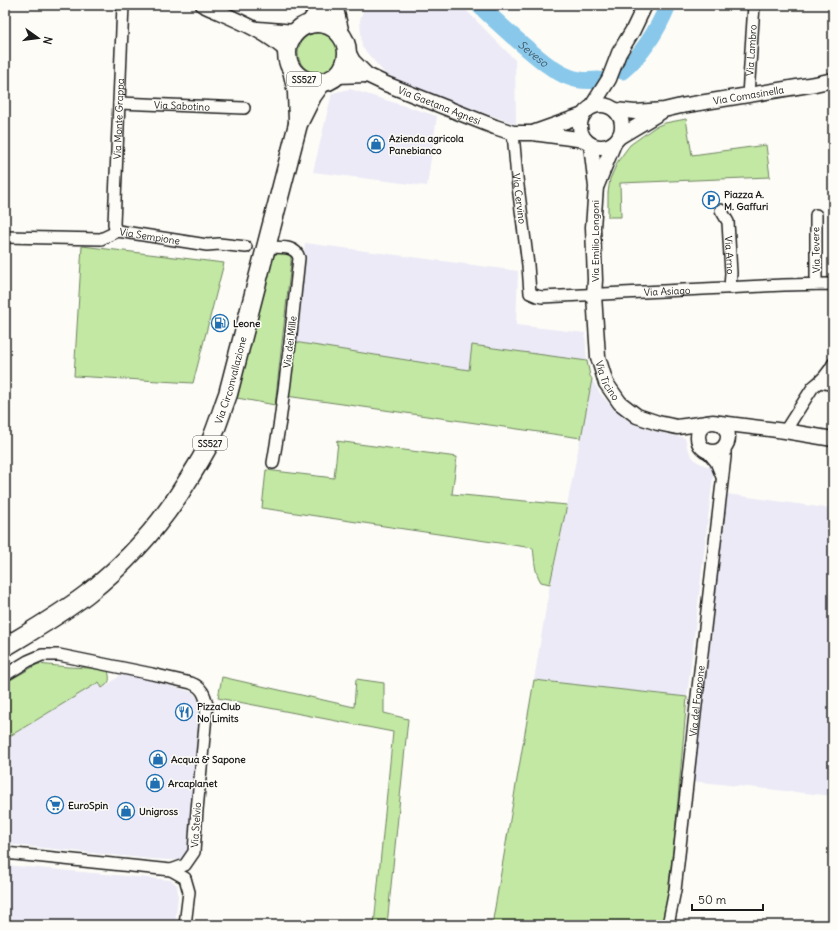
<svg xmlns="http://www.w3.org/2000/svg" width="838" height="930" viewBox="0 0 838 930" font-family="Delius,sans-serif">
<rect width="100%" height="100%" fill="#fdfcf7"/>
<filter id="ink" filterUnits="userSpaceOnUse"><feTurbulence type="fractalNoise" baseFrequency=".025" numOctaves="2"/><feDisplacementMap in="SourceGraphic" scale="8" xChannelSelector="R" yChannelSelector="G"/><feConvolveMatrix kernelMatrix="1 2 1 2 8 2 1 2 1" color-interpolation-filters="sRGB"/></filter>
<g filter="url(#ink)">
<g fill="#eceaf6">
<path d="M 365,5 L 461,5 L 515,60 L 516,124 L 430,94 L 388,77 L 362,47 L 360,20 Z"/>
<path d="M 350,89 L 437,116 L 427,186 L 313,172 L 332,93 Z"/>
<path d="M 305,243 L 518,271 L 516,325 L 585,333 L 587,361 L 472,345 L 469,370 L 294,342 Z"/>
<path d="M 592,379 L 599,392 L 606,400 L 615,410 L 633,424 L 654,431 L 685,438 L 687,447 L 691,455 L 696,461 L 704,465 L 714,468 L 687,697 L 534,680 L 550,584 L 558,551 Z"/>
<path d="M 727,494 L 833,509 L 833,796 L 691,781 Z"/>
<path d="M 121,675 L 140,677 L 192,692 L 202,703 L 190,853 L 183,859 L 172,860 L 151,859 L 5,844 L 5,740 L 99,682 L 103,688 Z"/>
<path d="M 5,865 L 171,880 L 177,885 L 178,895 L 175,925 L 5,925 Z"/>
</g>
<g fill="#c2e8a3" stroke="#6f8260">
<circle cx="318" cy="53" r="20"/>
<path d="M 686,119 L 692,155 L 766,145 L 770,177 L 620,183 L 621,217 L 608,217 L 608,193 L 610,179 L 618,161 L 630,145 L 655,127 L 665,123 Z"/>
<path d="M 82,246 L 224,263 L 193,383 L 74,376 Z"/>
<path d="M 282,252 L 288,253 L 291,256 L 291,262 L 275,405 L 237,398 L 272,257 L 277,253 Z"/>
<path d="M 294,342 L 469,370 L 472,345 L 587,361 L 590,376 L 592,379 L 581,438 L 286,396 Z"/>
<path d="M 336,441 L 457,457 L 452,494 L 567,505 L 550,584 L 541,582 C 534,571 535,561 533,548 L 262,508 L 266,470 L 334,478 L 338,442 Z"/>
<path d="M 38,664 L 68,667 L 90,668 L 108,670 C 110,680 111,682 102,688 L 99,682 L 5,739 L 5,683 Z"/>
<path d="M 222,677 L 354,707 L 356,679 L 384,683 L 384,713 L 408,719 L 387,925 L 374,925 L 393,732 L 218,698 Z"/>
<path d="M 534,680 L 687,697 L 675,834 L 664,925 L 492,925 Z"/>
</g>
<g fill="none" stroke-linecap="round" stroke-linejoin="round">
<g stroke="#89c8ea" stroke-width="17">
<path id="s1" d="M 479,5 C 500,25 521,45 545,63 C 552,68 560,74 569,77 C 578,81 589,81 599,80"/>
<path d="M 622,71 C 642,55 658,29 668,5"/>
</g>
<g stroke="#1c1c1c" stroke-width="14">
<g id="minor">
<path id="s2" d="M 748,95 L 754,5"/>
<path id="s3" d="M 119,103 L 244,108"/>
<path id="s4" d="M 513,133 L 517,178 L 528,265 L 530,293 L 537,296 L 542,297 L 784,285 L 828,284 L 833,285"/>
<path id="s5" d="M 721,210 L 728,222 L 731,273 L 730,288"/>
<path d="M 816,215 L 816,284"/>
<path id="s6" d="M 118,231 L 115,229 L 114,224 L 123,5"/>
<path id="s7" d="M 5,237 L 101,239 L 118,231 L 207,245 L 219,244 L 246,247"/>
<path d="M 266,247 C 277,248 296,244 299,258 L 290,343 L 280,421 L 273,463"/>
<path d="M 820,382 L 833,385"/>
<path d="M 785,431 L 813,387 C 821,381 828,374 833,364"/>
<path d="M 706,450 L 716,462 L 722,477"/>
<path d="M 5,675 L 28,661 L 42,655 L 59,655 L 152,674 L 191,683 C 202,687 205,695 207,705 L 197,810 L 194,852 L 185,865 L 171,870 L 5,853"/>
<path d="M 171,870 L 185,878 L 189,892 L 185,925"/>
<path id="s8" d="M 668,925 L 675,890 L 699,679 L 725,457 L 725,446"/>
</g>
</g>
<g stroke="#1c1c1c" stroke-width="17">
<g id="tertiary">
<path d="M 203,5 C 229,17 268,31 287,52"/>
<path d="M 258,29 L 295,32"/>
<path id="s9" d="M 346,48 L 353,61 L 367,75 L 386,84 L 495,127 L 513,133 L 533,133 L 585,140"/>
<path d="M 336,76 L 367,75"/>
<circle cx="601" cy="126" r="21"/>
<path d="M 592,106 L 609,79 L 619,53 L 633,30 L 645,5"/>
<path id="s10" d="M 615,110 L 635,112 L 664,110 L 681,106 L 815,84 L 833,80"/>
<path d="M 535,132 L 583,115"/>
<path d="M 619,137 L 661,112"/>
<path id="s11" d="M 591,145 L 596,187 L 593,227 L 595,280 L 594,295 L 598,357 L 606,383 L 620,403 L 637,416 L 658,423 L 677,427 L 707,423"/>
<path d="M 597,185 L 614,143"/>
<circle cx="713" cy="437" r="15"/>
<path d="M 720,423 L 785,431 L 833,439"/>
</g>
</g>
<g stroke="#1c1c1c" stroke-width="21">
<g id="primary">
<path d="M 334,5 L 335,13 L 340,34"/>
<circle cx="317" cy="53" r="30"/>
<path d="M 310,24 L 323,5"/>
<path d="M 292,70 L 297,92 L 298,122"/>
<path id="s12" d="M 5,647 C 33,630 61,614 87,594 C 128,562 163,522 190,477 C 197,466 204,454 210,443 C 217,427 222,410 228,394 L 298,124 L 312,96 L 322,82"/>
</g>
</g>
<use href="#minor" stroke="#fdfcf7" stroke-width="11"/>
<use href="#tertiary" stroke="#fdfcf7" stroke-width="14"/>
<use href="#primary" stroke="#fdfcf7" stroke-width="18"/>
</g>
</g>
<defs>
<g id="shop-ring" transform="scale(0.9)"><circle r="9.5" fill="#fdfcf7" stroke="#1f6fb2" stroke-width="1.5"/><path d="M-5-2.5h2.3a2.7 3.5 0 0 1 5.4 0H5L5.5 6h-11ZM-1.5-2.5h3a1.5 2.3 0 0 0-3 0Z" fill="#1f6fb2"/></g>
<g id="parking-ring" transform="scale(0.9)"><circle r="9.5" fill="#fdfcf7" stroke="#1f6fb2" stroke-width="1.5"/><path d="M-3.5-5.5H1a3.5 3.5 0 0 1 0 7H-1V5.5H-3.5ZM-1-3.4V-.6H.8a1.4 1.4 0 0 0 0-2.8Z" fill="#1f6fb2"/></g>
<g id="fuel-ring" transform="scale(0.9)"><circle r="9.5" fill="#fdfcf7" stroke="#1f6fb2" stroke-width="1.5"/><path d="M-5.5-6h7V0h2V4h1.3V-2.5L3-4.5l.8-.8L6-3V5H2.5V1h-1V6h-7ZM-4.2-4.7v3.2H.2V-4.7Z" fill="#1f6fb2"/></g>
<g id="restaurant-ring" transform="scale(0.9)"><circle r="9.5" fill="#fdfcf7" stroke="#1f6fb2" stroke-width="1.5"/><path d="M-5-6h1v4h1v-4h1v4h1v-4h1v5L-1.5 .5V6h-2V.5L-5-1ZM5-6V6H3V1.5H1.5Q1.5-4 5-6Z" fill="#1f6fb2"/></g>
<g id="supermarket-ring" transform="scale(0.9)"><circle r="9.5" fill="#fdfcf7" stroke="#1f6fb2" stroke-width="1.5"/><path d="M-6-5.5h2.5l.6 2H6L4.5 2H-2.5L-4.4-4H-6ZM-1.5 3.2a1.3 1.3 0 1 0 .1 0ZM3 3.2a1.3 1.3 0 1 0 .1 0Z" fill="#1f6fb2"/></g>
</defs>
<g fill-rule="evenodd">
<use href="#shop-ring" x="376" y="144"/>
<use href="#parking-ring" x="711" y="200"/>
<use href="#fuel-ring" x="220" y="323"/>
<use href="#restaurant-ring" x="184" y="712"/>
<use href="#shop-ring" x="158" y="759"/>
<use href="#shop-ring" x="155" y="783"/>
<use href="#supermarket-ring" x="55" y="805"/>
<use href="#shop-ring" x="126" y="811"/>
</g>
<g text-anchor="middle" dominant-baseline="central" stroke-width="3" stroke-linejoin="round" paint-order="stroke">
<g fill="#fdfcf7" stroke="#605f5e" stroke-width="1">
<rect x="287" y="72" width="34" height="14" rx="3"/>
<rect x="193" y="436" width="34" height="14" rx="3"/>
</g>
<g font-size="9" font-weight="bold" fill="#1c1c1c">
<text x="304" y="79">SS527</text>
<text x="210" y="443">SS527</text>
</g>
<g font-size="10" fill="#1c1c1c" stroke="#fdfcf7">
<text stroke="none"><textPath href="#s2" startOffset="45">Via Lambro</textPath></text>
<text stroke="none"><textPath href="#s10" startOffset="135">Via Comasinella</textPath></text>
<text stroke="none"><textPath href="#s3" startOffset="63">Via Sabotino</textPath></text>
<text stroke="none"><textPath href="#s9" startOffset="113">Via Gaetana Agnesi</textPath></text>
<text stroke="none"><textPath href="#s6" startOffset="114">Via Monte Grappa</textPath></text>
<text stroke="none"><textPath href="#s4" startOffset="66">Via Cervino</textPath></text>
<text stroke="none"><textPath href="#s7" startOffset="147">Via Sempione</textPath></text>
<text transform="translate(595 241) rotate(-90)">Via Emilio Longoni</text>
<text transform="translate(816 250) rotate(-91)">Via Tevere</text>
<text stroke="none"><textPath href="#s5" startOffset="47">Via Arno</textPath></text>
<text stroke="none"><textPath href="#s4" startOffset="299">Via Asiago</textPath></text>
<text transform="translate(290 342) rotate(-83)">Via dei Mille</text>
<text stroke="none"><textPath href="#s12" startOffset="360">Via Circonvallazione</textPath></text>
<text stroke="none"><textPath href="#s11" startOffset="238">Via Ticino</textPath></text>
<text stroke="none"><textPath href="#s8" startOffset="226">Via del Foppone</textPath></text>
<text transform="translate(196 825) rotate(-86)">Via Stelvio</text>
</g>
<g font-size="10" font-weight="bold" fill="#1c1c1c" stroke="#fdfcf7" text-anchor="start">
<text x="389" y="138">Azienda agricola<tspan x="389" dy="12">Panebianco</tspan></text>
<text x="724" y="194">Piazza A.<tspan x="724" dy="12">M. Gaffuri</tspan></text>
<text x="233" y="323">Leone</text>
<text x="197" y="706">PizzaClub<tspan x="197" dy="12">No Limits</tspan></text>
<text x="171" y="759">Acqua &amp; Sapone</text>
<text x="168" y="783">Arcaplanet</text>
<text x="68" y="805">EuroSpin</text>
<text x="139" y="811">Unigross</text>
</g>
<g font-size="11" font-style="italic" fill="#425864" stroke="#fdfcf7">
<text stroke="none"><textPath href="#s1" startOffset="73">Seveso</textPath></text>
</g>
</g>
<rect width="838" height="930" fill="none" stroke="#fdfcf7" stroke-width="20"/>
<rect x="10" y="10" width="818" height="910" fill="none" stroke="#1c1c1c" stroke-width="1.5" filter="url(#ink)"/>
<g transform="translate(38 38) rotate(104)" stroke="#fdfcf7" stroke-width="3" paint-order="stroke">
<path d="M0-3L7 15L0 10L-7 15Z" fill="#1c1c1c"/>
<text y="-6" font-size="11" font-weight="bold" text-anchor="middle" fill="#1c1c1c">N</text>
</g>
<path d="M692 904v6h71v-6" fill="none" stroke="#1c1c1c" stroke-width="2"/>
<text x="698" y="904" font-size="12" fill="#1c1c1c" stroke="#fdfcf7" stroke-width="3" paint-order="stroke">50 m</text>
</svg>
